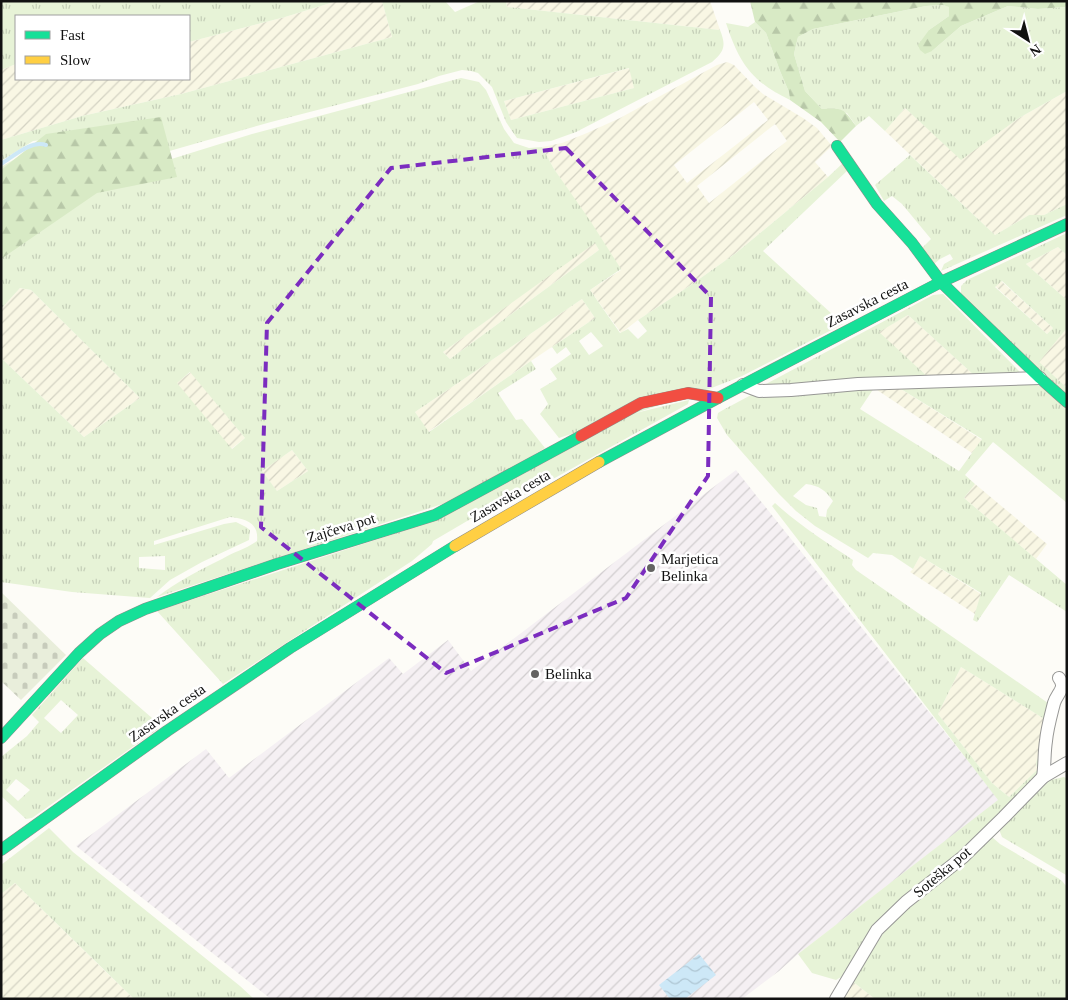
<svg xmlns="http://www.w3.org/2000/svg" width="1068" height="1000" viewBox="0 0 1068 1000" font-family="'Times New Roman',serif">
<defs>
<pattern id="industrial-furrows" width="10" height="10" patternUnits="userSpaceOnUse" patternTransform="scale(1.25)"><rect width="10" height="10" fill="#f5f0f3"/><path d="M-1 1l2-2M0 10L10 0M9 11l2-2" fill="none" stroke="#d1cdcf"/></pattern>
<pattern id="farmland-furrows" width="10" height="10" patternUnits="userSpaceOnUse" patternTransform="scale(1.25)"><rect width="10" height="10" fill="#f9f7e4"/><path d="M-1 1l2-2M0 10L10 0M9 11l2-2" fill="none" stroke="#d4d3c3"/></pattern>
<pattern id="grass-tufts" width="24" height="20" patternUnits="userSpaceOnUse" patternTransform="scale(1.25)"><rect width="24" height="20" fill="#e7f3d7"/><path d="M3 7l-1-3M5 7V3M7 7l1-3M15 17l-1-3M17 17v-4M19 17l1-3" fill="none" stroke="#c5cfb8"/></pattern>
<pattern id="forest-firs" width="22" height="20" patternUnits="userSpaceOnUse" patternTransform="scale(1.25)"><rect width="22" height="20" fill="#d8eac5"/><path d="M5 1l3.5 6h-7zM16 11l3.5 6h-7z" fill="#b8c8a8"/></pattern>
<pattern id="cemetery-stones" width="16" height="16" patternUnits="userSpaceOnUse" patternTransform="scale(1.25)"><rect width="16" height="16" fill="#e9eedb"/><path d="M2 7V4a2 2 0 0 1 4 0v3zM10 15v-3a2 2 0 0 1 4 0v3z" fill="#c7cbbb"/></pattern>
<pattern id="water-waves" width="16" height="10" patternUnits="userSpaceOnUse" patternTransform="scale(1.25)"><rect width="16" height="10" fill="#cde8f7"/><path d="M0 5q4-4 8 0t8 0" fill="none" stroke="#afc6d3"/></pattern>
</defs>
<rect width="100%" height="100%" fill="#fdfcf7"/>
<path fill="url(#industrial-furrows)" d="M 736,470 L 999,800 L 798,954 L 779,971 L 742,999 L 271,999 L 76,846 L 206,749 L 229,778 L 389,658 L 403,674 L 448,640 L 471,671 Z"/>
<g fill="url(#farmland-furrows)" fill-rule="evenodd">
<path d="M 337,1 L 382,1 L 392,37 L 181,94 L 82,116 L 1,140 L 1,70 L 16,64 L 16,79 L 189,79 L 189,42 L 285,17 Z"/>
<path d="M 506,1 L 710,1 L 720,30 L 507,7 Z"/>
<path d="M 727,62 L 734,65 L 755,87 L 763,94 L 803,118 L 817,128 L 832,146 L 815,162 L 828,177 L 736,253 L 688,287 L 638,320 L 621,333 L 590,290 L 621,270 L 554,169 L 542,147 L 562,143 L 587,133 L 620,118 L 717,65 ZM 754,102 L 768,120 L 687,183 L 674,165 ZM 775,124 L 787,141 L 709,203 L 697,186 Z"/>
<path d="M 630,68 L 634,88 L 511,120 L 504,101 Z"/>
<path d="M 1067,91 L 1067,204 L 1044,215 L 1029,215 L 995,235 L 885,131 L 905,108 L 961,159 L 1019,118 Z"/>
<path d="M 595,242 L 599,250 L 450,359 L 443,352 Z"/>
<path d="M 1058,247 L 1067,255 L 1067,300 L 1026,264 Z"/>
<path d="M 1001,281 L 1053,328 L 1047,334 L 995,286 Z"/>
<path d="M 20,288 L 31,290 L 140,398 L 84,437 L 1,358 L 1,309 Z"/>
<path d="M 582,299 L 595,318 L 531,361 L 428,432 L 415,412 Z"/>
<path d="M 908,315 L 975,376 L 929,378 L 878,332 Z"/>
<path d="M 1067,328 L 1067,388 L 1038,362 Z"/>
<path d="M 191,372 L 245,438 L 231,449 L 176,383 Z"/>
<path d="M 896,386 L 982,440 L 972,453 L 874,388 Z"/>
<path d="M 292,450 L 308,471 L 277,491 L 261,471 Z"/>
<path d="M 975,484 L 1047,544 L 1036,559 L 964,498 Z"/>
<path d="M 920,556 L 981,594 L 975,614 L 910,572 L 913,569 Z"/>
<path d="M 961,667 L 1046,720 L 1041,753 L 1037,759 L 1036,765 L 1038,769 L 1009,797 L 992,783 L 938,714 Z"/>
<path d="M 15,883 L 108,974 L 134,999 L 1,999 L 1,894 Z"/>
<path d="M 852,981 L 875,999 L 842,999 Z"/>
</g>
<g fill="url(#grass-tufts)" fill-rule="evenodd">
<path d="M 1,1 L 337,1 L 285,17 L 189,42 L 189,16 L 16,16 L 16,64 L 1,70 Z"/>
<path d="M 382,1 L 445,1 L 455,12 L 480,1 L 506,1 L 507,7 L 720,30 C 726,45 725,51 712,62 L 576,132 L 551,141 L 539,142 L 517,138 L 512,131 L 506,122 L 492,87 L 478,73 L 471,71 L 462,70 L 439,76 L 418,84 L 271,122 L 159,154 L 1,210 L 1,167 L 15,159 L 41,140 L 33,141 L 1,161 L 1,140 L 82,116 L 181,94 L 392,37 ZM 629,68 L 634,88 L 511,120 L 504,101 Z"/>
<path d="M 943,5 L 950,7 L 949,16 L 929,30 L 932,51 L 961,26 L 1008,6 L 1038,9 L 1065,7 L 1067,5 L 1067,91 L 1019,118 L 961,160 L 905,108 L 885,131 L 869,116 L 856,126 L 847,113 L 822,109 L 805,91 L 794,54 L 798,37 L 813,29 L 926,6 Z"/>
<path d="M 755,22 L 766,33 L 780,71 L 789,92 L 790,100 C 752,82 739,63 726,23 L 748,27 Z"/>
<path d="M 461,78 L 479,82 L 486,90 L 504,129 L 514,143 L 529,148 L 542,147 L 554,169 L 589,219 L 621,269 L 590,290 L 620,333 L 628,329 L 638,339 L 647,331 L 638,320 L 688,287 L 736,253 L 828,177 L 843,163 L 848,170 L 763,251 L 843,324 L 742,376 L 709,389 L 559,438 L 540,414 L 548,404 L 540,389 L 557,379 L 550,369 L 571,354 L 566,347 L 557,354 L 552,347 L 595,318 L 582,299 L 415,412 L 429,432 L 531,361 L 536,369 L 498,393 L 516,420 L 522,419 L 545,448 L 467,496 L 157,597 C 177,582 199,570 222,559 C 233,552 246,549 257,541 C 259,522 245,519 230,517 L 154,541 L 154,545 L 224,524 L 236,522 L 246,527 L 250,530 L 249,540 L 202,562 L 170,580 L 150,598 L 72,592 L 1,582 L 1,358 L 84,437 L 140,398 L 31,290 L 20,288 L 1,309 L 1,218 L 107,179 L 252,134 ZM 595,243 L 599,250 L 450,359 L 443,352 ZM 591,332 L 603,346 L 589,355 L 579,341 ZM 190,372 L 245,438 L 232,449 L 177,383 ZM 292,450 L 308,471 L 277,491 L 262,471 ZM 165,556 L 165,570 L 139,568 L 139,557 Z"/>
<path d="M 910,155 L 995,235 L 1029,215 L 1044,215 L 1067,204 L 1067,215 L 941,271 L 944,264 L 953,259 L 950,254 L 940,259 L 934,264 L 921,249 L 931,239 L 902,204 L 892,196 L 884,201 L 875,185 Z"/>
<path d="M 1067,233 L 1067,255 L 1058,247 L 1026,264 L 1067,300 L 1067,328 L 1039,362 L 1067,388 L 1067,397 L 961,294 L 961,286 L 967,280 ZM 1002,281 L 1053,328 L 1047,334 L 995,287 Z"/>
<path d="M 943,294 L 1023,375 L 975,376 L 908,315 L 879,332 L 929,378 L 769,387 L 766,384 L 933,295 Z"/>
<path d="M 1029,382 L 1045,388 L 1067,407 L 1067,503 L 993,442 L 965,475 L 975,484 L 964,498 L 1067,585 L 1067,612 L 1009,575 L 977,622 L 973,620 L 981,593 L 920,556 L 913,569 L 892,555 L 873,553 L 868,558 L 815,526 L 796,511 L 779,494 L 727,435 L 717,418 L 718,413 L 723,410 L 751,395 L 847,389 L 874,388 L 860,409 L 959,471 L 982,439 L 896,386 ZM 806,484 C 820,486 825,490 833,501 L 827,510 L 826,517 L 819,516 L 817,508 L 806,505 L 793,496 Z"/>
<path d="M 689,400 L 688,404 L 488,515 L 486,513 L 474,517 L 433,541 L 432,544 L 412,561 L 223,684 L 157,611 L 403,531 L 615,418 Z"/>
<path d="M 775,503 C 799,525 826,542 853,560 L 852,565 L 856,570 L 1048,703 L 1046,720 L 961,667 L 938,714 L 992,783 L 1009,797 L 1038,769 C 1034,763 1037,759 1041,753 L 1037,777 L 994,822 L 922,885 L 848,973 L 836,980 L 812,973 L 798,954 L 998,800 L 772,506 Z"/>
<path d="M 83,658 L 152,718 L 157,724 L 158,729 L 32,818 L 26,819 L 1,796 L 1,757 L 27,736 L 39,722 L 32,715 ZM 61,700 L 78,715 L 61,733 L 44,718 ZM 16,779 L 30,790 L 18,801 L 6,790 Z"/>
<path d="M 1064,777 L 1067,779 L 1066,875 L 1002,837 L 1000,832 L 1001,828 L 1050,780 Z"/>
<path d="M 49,828 L 73,852 L 240,986 L 254,999 L 134,999 L 15,883 L 1,894 L 1,865 Z"/>
<path d="M 992,837 L 1000,844 L 1058,878 L 1062,881 L 1067,887 L 1067,999 L 875,999 L 852,981 L 884,932 L 905,911 L 941,883 L 976,853 Z"/>
</g>
<g fill="url(#forest-firs)">
<path d="M 750,1 L 1067,1 L 1067,5 L 1065,7 L 1038,9 L 1008,6 L 961,26 L 932,51 L 925,54 L 920,50 L 918,45 L 929,30 L 949,16 L 949,7 L 943,5 L 926,6 L 813,29 L 798,37 L 794,54 L 805,91 L 822,109 C 844,108 843,108 856,126 L 840,142 L 821,122 L 790,100 L 789,92 L 780,71 L 766,33 L 755,22 Z"/>
<path d="M 161,117 L 177,177 L 97,193 L 1,259 L 1,170 L 46,134 Z"/>
</g>
<path fill="url(#cemetery-stones)" d="M 1,592 L 66,655 L 21,700 L 1,681 Z"/>
<path fill="url(#water-waves)" d="M 699,954 L 716,975 L 685,999 L 670,999 L 659,985 Z"/>
<g fill="none" stroke-linecap="round" stroke-linejoin="round">
<path stroke="#cde8f7" stroke-width="4" d="M 1,164 C 14,156 31,140 46,145"/>
<g stroke="#979795" stroke-width="14">
<g id="street">
<path d="M 743,385 L 759,391 L 791,390 L 858,384 L 1040,378"/>
<path d="M 1043,777 C 1045,765 1044,753 1046,741 C 1047,729 1051,715 1054,703 C 1057,693 1067,688 1059,678"/>
<path d="M 836,999 L 877,930 L 906,902 L 963,857 L 1004,817 L 1043,777 L 1067,763"/>
</g>
</g>
<g stroke="#8e8d8b" stroke-width="12">
<g id="fast">
<path d="M 837,146 L 877,204 L 912,243 L 941,282 L 1040,378 L 1067,402"/>
<path d="M 599,462 L 718,398 L 941,282 L 1067,224"/>
<path d="M 1,738 L 79,653 L 100,634 L 119,621 L 145,609 L 277,564 L 435,515 L 581,436"/>
<path d="M 1,850 L 167,731 L 290,648 L 455,546"/>
</g>
</g>
<g stroke="#8e8d8b" stroke-width="12">
<path id="slow" d="M 455,546 L 599,462"/>
</g>
<g stroke="#8e8d8b" stroke-width="12">
<path id="jam" d="M 581,436 L 641,403 L 688,393 L 718,398"/>
</g>
<use href="#street" stroke="#fffffe" stroke-width="12"/>
<use href="#fast" stroke="#16e098" stroke-width="11"/>
<use href="#slow" stroke="#ffcf43" stroke-width="11"/>
<use href="#jam" stroke="#f24e42" stroke-width="11"/>
</g>
<path fill="none" stroke="#7b2cbf" stroke-width="4" stroke-dasharray="10 6" stroke-linejoin="round" d="M 566,148 L 711,297 L 708,476 L 626,598 L 446,673 L 261,527 L 267,323 L 391,168 Z"/>
<g fill="#646362" stroke="#fff" stroke-width="2">
<circle cx="651" cy="568" r="5"/>
<circle cx="535" cy="674" r="5"/>
</g>
<g text-anchor="middle" dominant-baseline="central" stroke-width="5" stroke-linejoin="round" paint-order="stroke">
<g font-size="15" fill="#111" stroke="#fff">
<text transform="translate(867 303) rotate(-27)">Zasavska cesta</text>
<text transform="translate(510 496) rotate(-30)">Zasavska cesta</text>
<text transform="translate(341 528) rotate(-17)">Zajčeva pot</text>
<text transform="translate(167 713) rotate(-35)">Zasavska cesta</text>
<text transform="translate(942 872) rotate(-40)">Soteška pot</text>
</g>
<g font-size="15" fill="#111" stroke="#fff" text-anchor="start">
<text x="661" y="559">Marjetica<tspan x="661" dy="17">Belinka</tspan></text>
<text x="545" y="674">Belinka</text>
</g>
</g>
<rect width="1068" height="1000" fill="none" stroke="#111111" stroke-width="5"/>
<rect x="15" y="15" width="175" height="65" fill="#ffffff" stroke="#a0a0a0"/>
<rect x="25" y="31" width="25" height="8" fill="#16e098" stroke="#a0a0a0"/>
<text x="60" y="40" font-size="15" fill="#111111">Fast</text>
<rect x="25" y="56" width="25" height="8" fill="#ffcf43" stroke="#a0a0a0"/>
<text x="60" y="65" font-size="15" fill="#111111">Slow</text>
<g transform="translate(1028 40) rotate(144)" stroke="#ffffff" stroke-width="4" paint-order="stroke">
<path d="M0-4L9 19L0 12L-9 19Z" fill="#111111"/>
<text y="-8" font-size="14" font-weight="bold" text-anchor="middle" fill="#111111">N</text>
</g>
</svg>
